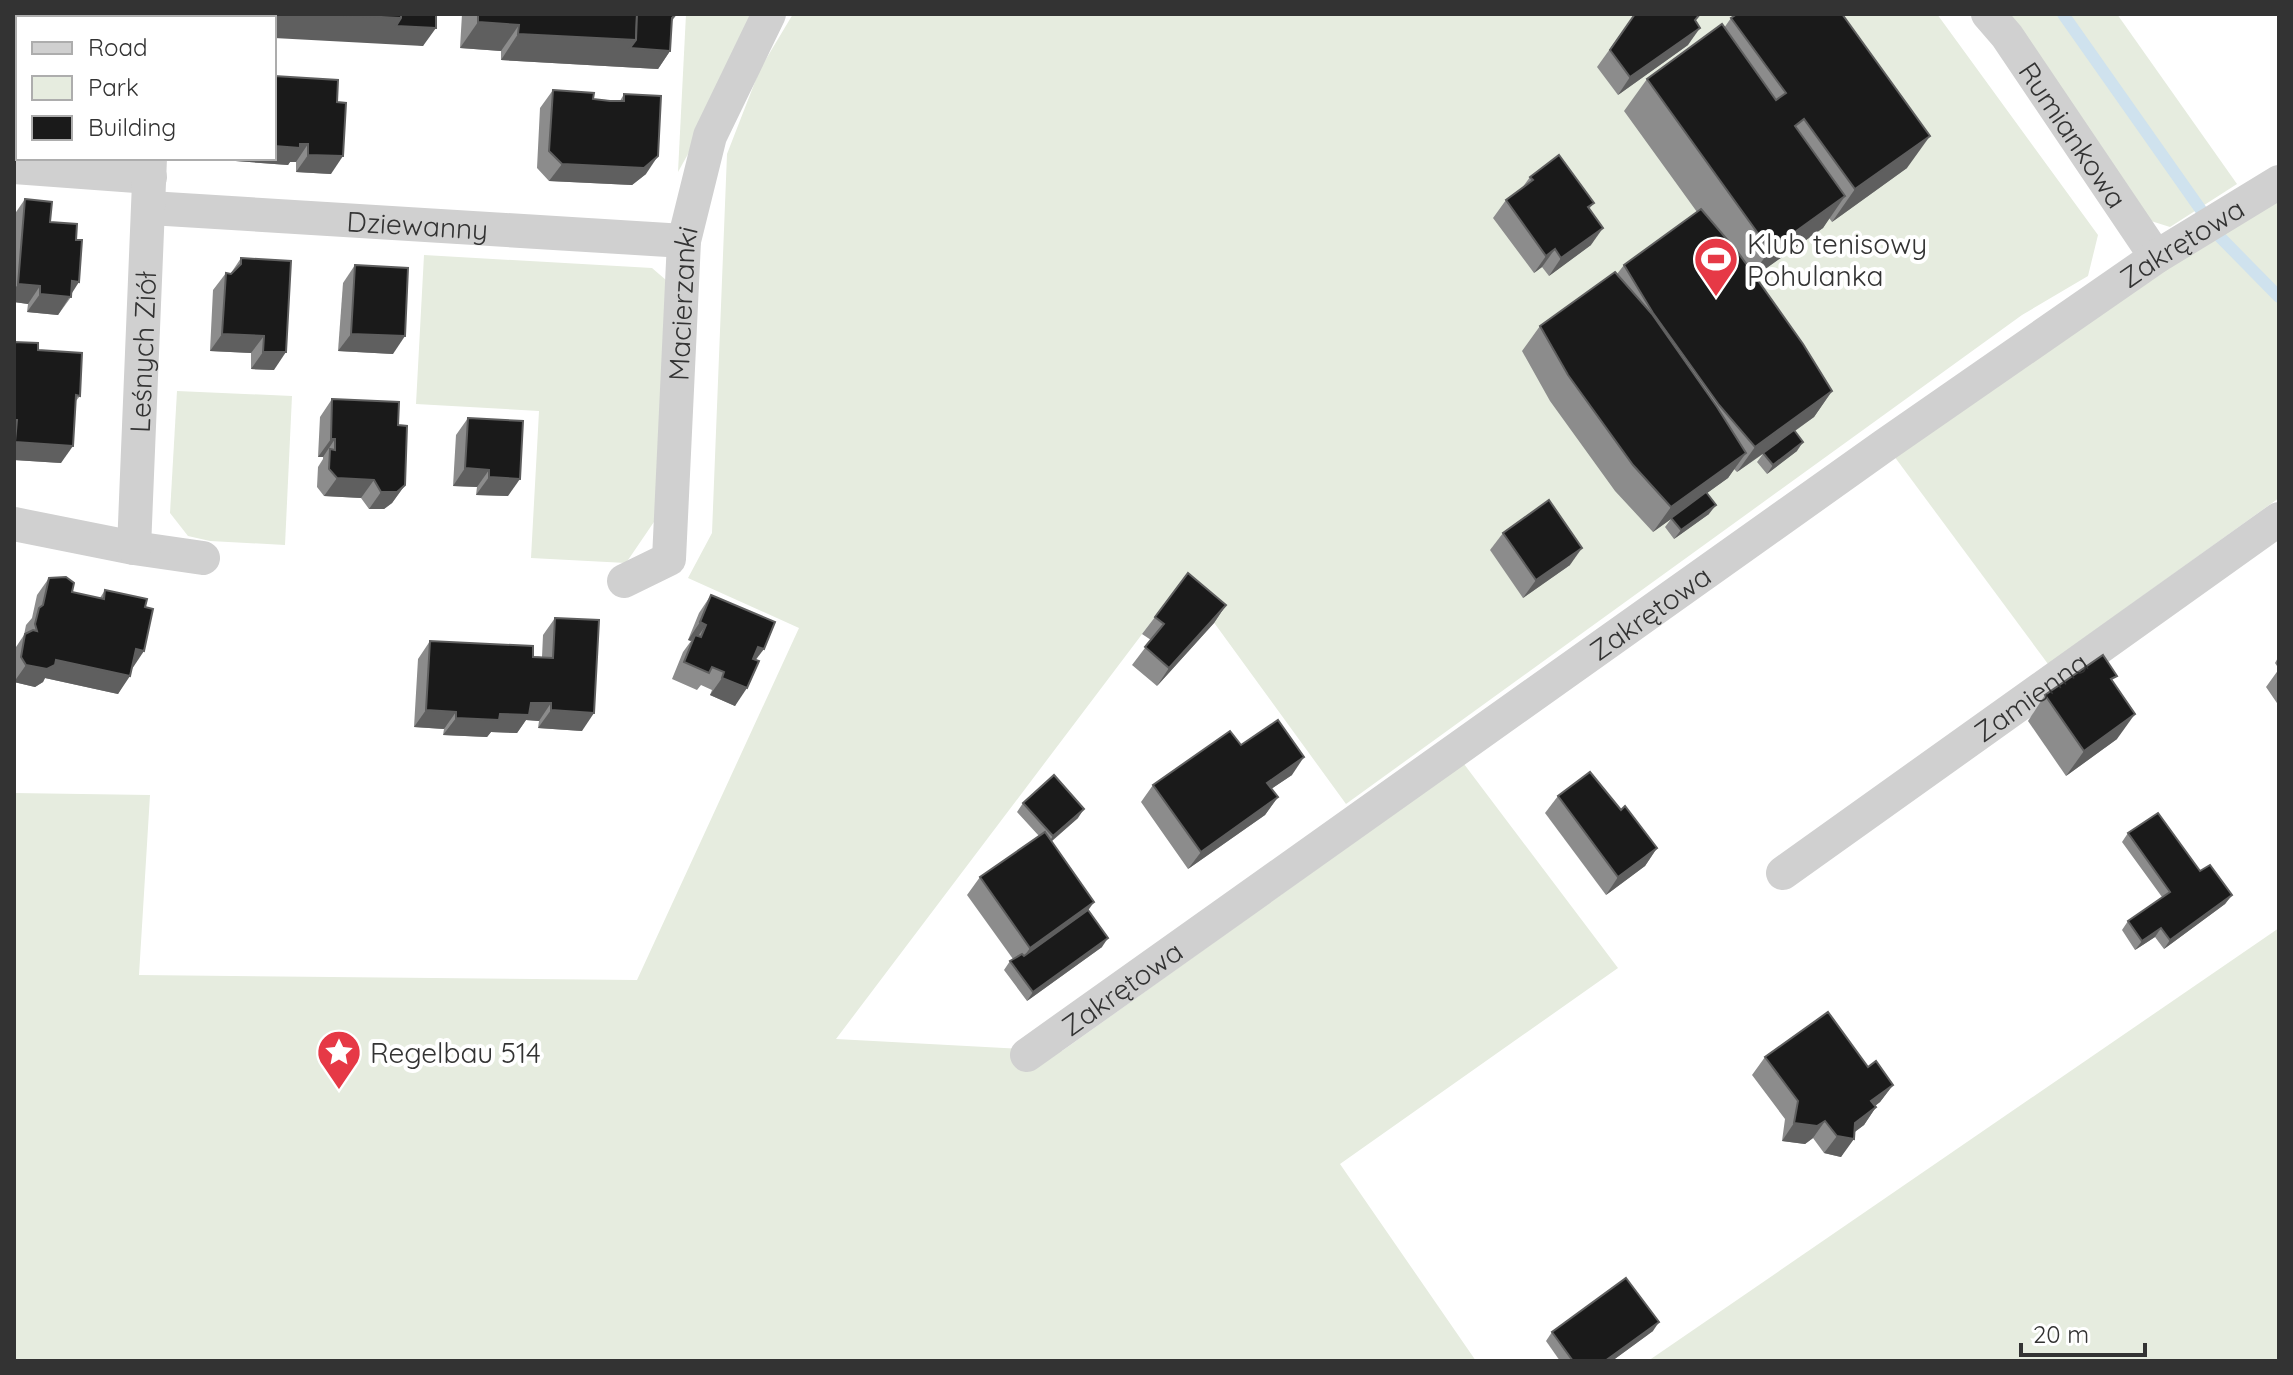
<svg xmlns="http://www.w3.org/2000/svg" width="2293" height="1375" viewBox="0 0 2293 1375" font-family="Quicksand,sans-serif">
<rect width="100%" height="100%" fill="#fff"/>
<g fill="#e6ecdf">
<path d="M 686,14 L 755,14 L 712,111 L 678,172 Z"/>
<path d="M 793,14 L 1937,14 L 2098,235 L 2088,276 L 2022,315 L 1346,804 L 1183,580 L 836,1039 L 1062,1051 L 1464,764 L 1618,968 L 1340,1164 L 1476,1361 L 14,1361 L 14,793 L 150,795 L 139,975 L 637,980 L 799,628 L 688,578 L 712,533 L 727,154 L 760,69 Z"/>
<path d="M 2004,14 L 2117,14 L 2237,184 L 2170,227 L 2151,221 Z"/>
<path d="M 14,17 L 23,18 L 18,18 L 18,141 L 14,141 Z"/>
<path d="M 2279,198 L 2279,498 L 2048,664 L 1894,456 L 2200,246 Z"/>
<path d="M 424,255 L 652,268 L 673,286 L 658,516 L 626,563 L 531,558 L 539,411 L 416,404 Z"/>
<path d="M 177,391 L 292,396 L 285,545 L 210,541 L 188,536 L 170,513 Z"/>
<path d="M 2279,928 L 2279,1361 L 1648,1361 Z"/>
</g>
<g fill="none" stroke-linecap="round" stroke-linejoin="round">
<g stroke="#cfe2ee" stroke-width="12">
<path d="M 2063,14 L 2201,210"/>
<path d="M 2219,236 L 2279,297"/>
</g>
<g stroke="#d0d0d0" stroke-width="34">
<path id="s1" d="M 1988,14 L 2007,36 L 2156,257"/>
<path d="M 155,18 L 156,14"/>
<path d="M 14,167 L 150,177"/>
<path id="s2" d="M 150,208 L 684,241"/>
<path d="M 14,524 L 134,548 L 203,558"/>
<path id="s3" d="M 134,548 L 150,158"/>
<path id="s4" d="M 624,581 L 669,559 L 684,241 L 710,136 L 769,14"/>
<path id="s5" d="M 1783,873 L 2279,519"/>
<path id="s6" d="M 1027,1055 L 1885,445 L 2156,257 L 2279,182"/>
</g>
</g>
<g fill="#8c8c8c">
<path d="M 228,14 L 436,14 L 423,46 L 274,18 L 228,18 Z"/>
<path d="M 462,14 L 677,14 L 672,21 L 670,51 L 658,69 L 501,60 L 501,51 L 460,48 Z"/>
<path d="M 1635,14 L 1696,21 L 1688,45 L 1618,95 L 1597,67 Z"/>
<path d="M 1731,18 L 1907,168 L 1832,222 L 1829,218 L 1823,228 L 1755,276 L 1832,391 L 1814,417 L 1795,431 L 1797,451 L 1767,474 L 1757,462 L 1763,454 L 1737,472 L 1734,469 L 1728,478 L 1707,493 L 1709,514 L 1674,539 L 1665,527 L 1671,519 L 1653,532 L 1615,491 L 1550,401 L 1522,351 L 1540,326 L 1617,274 L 1624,265 L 1697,212 L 1624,111 L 1647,79 L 1724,28 Z"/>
<path d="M 274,76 L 331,174 L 296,172 L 296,162 L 290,162 L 288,165 L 222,160 L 222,158 L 274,158 Z"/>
<path d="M 553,90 L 593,99 L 620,101 L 624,94 L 646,174 L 632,185 L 549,181 L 537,168 L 540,108 Z"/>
<path d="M 1530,177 L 1594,203 L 1589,209 L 1591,245 L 1549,276 L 1542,267 L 1534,273 L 1493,218 L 1506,200 L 1522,188 Z"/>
<path d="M 25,199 L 50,222 L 76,240 L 71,297 L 58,315 L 27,312 L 28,304 L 14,302 L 14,215 Z"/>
<path d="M 241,258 L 274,370 L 251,369 L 251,353 L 210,351 L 213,290 L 226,273 L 231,273 Z"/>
<path d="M 355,265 L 393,354 L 338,351 L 343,283 Z"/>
<path d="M 14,342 L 80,396 L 75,402 L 61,463 L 14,460 Z"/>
<path d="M 332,399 L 398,425 L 405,485 L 392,503 L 384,509 L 369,509 L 361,498 L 324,496 L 317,487 L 318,467 L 323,459 L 323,457 L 318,457 L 320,417 Z"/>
<path d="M 468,418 L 508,496 L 476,495 L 477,487 L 453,486 L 456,435 Z"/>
<path d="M 1503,533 L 1570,565 L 1523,598 L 1490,550 Z"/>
<path d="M 49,578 L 72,592 L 100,598 L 105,590 L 132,669 L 118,694 L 45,678 L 43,682 L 35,687 L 14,682 L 14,650 L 24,635 L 26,625 L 32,618 L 37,595 Z"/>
<path d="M 711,595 L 756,660 L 735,706 L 710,695 L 712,690 L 701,685 L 697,690 L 672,679 L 683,652 L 691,641 L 688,640 L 699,613 Z"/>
<path d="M 1226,605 L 1214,623 L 1157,686 L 1132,665 L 1151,640 L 1142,634 L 1155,617 Z"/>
<path d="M 555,618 L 582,731 L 538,728 L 539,721 L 526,720 L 517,733 L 491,732 L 487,737 L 443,735 L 444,729 L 414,727 L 418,659 L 430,641 L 542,657 L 543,635 Z"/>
<path d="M 2279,656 L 2279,706 L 2266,687 L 2279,669 L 2275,663 Z"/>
<path d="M 2113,682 L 2117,739 L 2066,776 L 2028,721 L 2045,695 Z"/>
<path d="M 1241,745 L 1292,775 L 1271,789 L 1278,797 L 1265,815 L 1188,869 L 1141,802 L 1153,785 Z"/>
<path d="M 1558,796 L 1621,810 L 1657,848 L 1645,866 L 1606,895 L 1545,813 Z"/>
<path d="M 1023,803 L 1078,818 L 1051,842 L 1088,910 L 1102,947 L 1027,1001 L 1004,970 L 1010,961 L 1013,959 L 967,895 L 980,877 L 1039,836 L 1017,812 Z"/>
<path d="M 2128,833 L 2200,871 L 2232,895 L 2225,904 L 2164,949 L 2155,937 L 2135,950 L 2122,930 L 2128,921 L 2162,897 L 2122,842 Z"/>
<path d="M 1765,1057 L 1868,1067 L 1893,1085 L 1880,1102 L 1875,1106 L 1876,1107 L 1864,1125 L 1854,1132 L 1841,1157 L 1824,1153 L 1813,1138 L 1805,1144 L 1782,1141 L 1785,1119 L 1752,1075 Z"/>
<path d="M 1653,1331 L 1612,1361 L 1560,1361 L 1546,1341 L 1552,1332 Z"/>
</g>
<g fill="#5f5f5f">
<path d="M 242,14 L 322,14 L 401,18 L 436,28 L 423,46 L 274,38 L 274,18 L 239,18 Z"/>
<path d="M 478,22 L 519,25 L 501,51 L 460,48 Z"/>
<path d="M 1700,28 L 1688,45 L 1618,95 L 1630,77 Z"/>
<path d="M 518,34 L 636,40 L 670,51 L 658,69 L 501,60 Z"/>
<path d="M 1930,136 L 1907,168 L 1832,222 L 1855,189 Z"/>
<path d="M 308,144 L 296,162 L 290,162 L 288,165 L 222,160 L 223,158 L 274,158 L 274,146 Z"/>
<path d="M 308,155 L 343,156 L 331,174 L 296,172 Z"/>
<path d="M 658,156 L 646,174 L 632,185 L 549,181 L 562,164 Z"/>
<path d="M 1845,196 L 1823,228 L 1747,282 L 1770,250 Z"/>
<path d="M 1603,228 L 1591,245 L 1549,276 L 1561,258 Z"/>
<path d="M 1555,249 L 1542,267 L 1534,273 L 1546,256 Z"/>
<path d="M 72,281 L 79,282 L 58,315 L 27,312 L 40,294 Z"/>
<path d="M 18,284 L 40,286 L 28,304 L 14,302 L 14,290 Z"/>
<path d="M 222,334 L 264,336 L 251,353 L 210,351 Z"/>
<path d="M 351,334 L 405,336 L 393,354 L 338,351 Z"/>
<path d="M 263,352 L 286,352 L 274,370 L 251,369 Z"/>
<path d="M 1832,391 L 1814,417 L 1737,472 L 1755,447 Z"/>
<path d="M 331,439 L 335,439 L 323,457 L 318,457 Z"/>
<path d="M 15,442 L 73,446 L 61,463 L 14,460 L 14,444 Z"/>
<path d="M 1803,442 L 1797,451 L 1767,474 L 1773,465 Z"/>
<path d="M 1746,453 L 1728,478 L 1653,532 L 1671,507 Z"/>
<path d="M 465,468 L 489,470 L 477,487 L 453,486 Z"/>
<path d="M 489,477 L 520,479 L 508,496 L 476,495 Z"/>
<path d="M 337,478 L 374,480 L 361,498 L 324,496 Z"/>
<path d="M 405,485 L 392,503 L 384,509 L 369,509 L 381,492 Z"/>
<path d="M 1716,505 L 1709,514 L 1674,539 L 1681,530 Z"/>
<path d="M 1582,548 L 1570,565 L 1523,598 L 1536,580 Z"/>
<path d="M 1226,605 L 1214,623 L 1157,686 L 1169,668 Z"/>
<path d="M 700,622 L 706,625 L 694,642 L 695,635 L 691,641 L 688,640 Z"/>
<path d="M 758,647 L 764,649 L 751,666 L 746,664 Z"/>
<path d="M 136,649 L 144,651 L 132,669 Z"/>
<path d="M 56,660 L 130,676 L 118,694 L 45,678 L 43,682 L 35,687 L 14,682 L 26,665 Z"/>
<path d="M 722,678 L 747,688 L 735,706 L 710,695 Z"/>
<path d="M 531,703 L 551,703 L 539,721 L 526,720 L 517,733 L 491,732 L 487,737 L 443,735 L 456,718 L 500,714 Z"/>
<path d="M 426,710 L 456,712 L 444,729 L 414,727 Z"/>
<path d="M 551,710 L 594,713 L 582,731 L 538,728 Z"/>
<path d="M 2135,714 L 2117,739 L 2066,776 L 2084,751 Z"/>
<path d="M 1304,757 L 1292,775 L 1255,800 L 1267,783 Z"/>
<path d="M 1278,797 L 1265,815 L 1188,869 L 1201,852 Z"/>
<path d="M 1084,809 L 1078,818 L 1047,845 L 1053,836 Z"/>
<path d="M 1657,848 L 1645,866 L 1606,895 L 1618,877 Z"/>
<path d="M 2232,895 L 2225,904 L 2164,949 L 2170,940 Z"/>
<path d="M 1094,902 L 1082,919 L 1018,965 L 1030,948 Z"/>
<path d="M 2161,928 L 2155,937 L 2135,950 L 2142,941 Z"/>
<path d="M 1108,938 L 1102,947 L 1027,1001 L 1033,992 Z"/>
<path d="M 1893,1085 L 1880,1102 L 1859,1118 L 1871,1101 Z"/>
<path d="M 1876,1107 L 1864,1125 L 1847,1138 L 1854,1139 L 1841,1157 L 1824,1153 L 1837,1136 Z"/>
<path d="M 1825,1121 L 1813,1138 L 1805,1144 L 1782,1141 L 1794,1123 Z"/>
<path d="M 1659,1322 L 1653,1331 L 1612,1361 L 1605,1361 Z"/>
</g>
<g fill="#1a1a1a" stroke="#5f5f5f" stroke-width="2">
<path d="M 322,14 L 401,14 L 401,18 Z"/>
<path d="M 401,14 L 436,14 L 436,28 L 396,26 L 401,18 Z"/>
<path d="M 478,14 L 637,14 L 636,40 L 518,34 L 519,25 L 478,22 Z"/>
<path d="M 637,14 L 676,14 L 672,18 L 670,51 L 630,48 L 636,40 Z"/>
<path d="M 1635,14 L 1700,14 L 1695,20 L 1700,28 L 1630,77 L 1610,50 Z"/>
<path d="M 1737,14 L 1842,14 L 1930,136 L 1855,189 L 1804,119 L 1795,126 L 1845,196 L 1770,250 L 1647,79 L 1722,24 L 1776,100 L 1786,93 L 1731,18 Z"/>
<path d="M 274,76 L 338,80 L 337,102 L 346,103 L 343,156 L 308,155 L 308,144 L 300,144 L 300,148 L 274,146 Z"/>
<path d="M 553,90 L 594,93 L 593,99 L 610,101 L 624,101 L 624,94 L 661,96 L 658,156 L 644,168 L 562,164 L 549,151 Z"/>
<path d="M 1559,155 L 1594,203 L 1588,207 L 1603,228 L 1561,258 L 1555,249 L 1546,256 L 1506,200 L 1533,180 L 1530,177 Z"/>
<path d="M 25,199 L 52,202 L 50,222 L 77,224 L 76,240 L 82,240 L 79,282 L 72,281 L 71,297 L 40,294 L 40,286 L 18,284 Z"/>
<path d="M 1701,209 L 1737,251 L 1803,344 L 1832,391 L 1755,447 L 1719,405 L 1653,313 L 1624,265 Z"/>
<path d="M 241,258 L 291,261 L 286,352 L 263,352 L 264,336 L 222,334 L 226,273 L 231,274 L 241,264 Z"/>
<path d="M 355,265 L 408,268 L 405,336 L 351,334 Z"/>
<path d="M 1615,272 L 1652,314 L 1717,407 L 1746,453 L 1671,507 L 1633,465 L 1568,375 L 1540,326 Z"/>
<path d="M 14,342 L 38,343 L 38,350 L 82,353 L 80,396 L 76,395 L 73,446 L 15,442 L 17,420 L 14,420 Z"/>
<path d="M 332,399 L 399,402 L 398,425 L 407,426 L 405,485 L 397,492 L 381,492 L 374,480 L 337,478 L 329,469 L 330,449 L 335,450 L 335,439 L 331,439 Z"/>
<path d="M 468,418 L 523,421 L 520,479 L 489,477 L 489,470 L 465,468 Z"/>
<path d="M 1794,430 L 1803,442 L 1773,465 L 1763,453 Z"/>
<path d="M 1706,492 L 1716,505 L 1681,530 L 1671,518 Z"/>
<path d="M 1549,500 L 1582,548 L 1536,580 L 1503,533 Z"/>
<path d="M 1188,573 L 1226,605 L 1169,668 L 1145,647 L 1164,624 L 1155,617 Z"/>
<path d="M 66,577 L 74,583 L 72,592 L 104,599 L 105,590 L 147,599 L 145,607 L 153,609 L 144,651 L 136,649 L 130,676 L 56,660 L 55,665 L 47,669 L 26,665 L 21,657 L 25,634 L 33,630 L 37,631 L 35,624 L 39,608 L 43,605 L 49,578 Z"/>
<path d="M 711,595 L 775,622 L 764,649 L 758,647 L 753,659 L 759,661 L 747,688 L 722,678 L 724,672 L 712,667 L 709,673 L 684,662 L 695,635 L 701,637 L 706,625 L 700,622 Z"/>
<path d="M 555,618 L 599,620 L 594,713 L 551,710 L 551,703 L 531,703 L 529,715 L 500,714 L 499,720 L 456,718 L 456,712 L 426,710 L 430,641 L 533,646 L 533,657 L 553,658 Z"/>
<path d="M 2103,655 L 2117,676 L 2111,679 L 2135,714 L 2084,751 L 2045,695 Z"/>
<path d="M 1278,720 L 1304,757 L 1267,783 L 1278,797 L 1201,852 L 1153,785 L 1230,731 L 1241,745 Z"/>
<path d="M 1590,772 L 1621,810 L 1625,806 L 1657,848 L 1618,877 L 1558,796 Z"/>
<path d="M 1054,775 L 1084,809 L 1053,836 L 1023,803 Z"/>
<path d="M 2158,813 L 2200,871 L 2210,865 L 2232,895 L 2170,940 L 2161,928 L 2142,941 L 2128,921 L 2170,892 L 2128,833 Z"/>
<path d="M 1045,832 L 1094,902 L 1030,948 L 980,877 Z"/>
<path d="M 1088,910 L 1108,938 L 1033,992 L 1010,961 L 1022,954 L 1024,956 Z"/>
<path d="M 1828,1012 L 1868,1067 L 1876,1061 L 1893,1085 L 1871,1101 L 1876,1107 L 1855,1123 L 1854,1139 L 1837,1136 L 1825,1121 L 1817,1126 L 1794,1123 L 1798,1101 L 1765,1057 Z"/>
<path d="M 1626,1278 L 1659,1322 L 1605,1361 L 1573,1361 L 1552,1332 Z"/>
</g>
<defs>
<g id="stadium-pin" transform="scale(2.3)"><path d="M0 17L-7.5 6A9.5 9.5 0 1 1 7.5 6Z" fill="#e63946" stroke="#fff"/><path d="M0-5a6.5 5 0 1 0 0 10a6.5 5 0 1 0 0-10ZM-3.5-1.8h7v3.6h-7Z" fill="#fff"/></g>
<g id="sight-pin" transform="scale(2.3)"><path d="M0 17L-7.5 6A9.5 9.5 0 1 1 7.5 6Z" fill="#e63946" stroke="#fff"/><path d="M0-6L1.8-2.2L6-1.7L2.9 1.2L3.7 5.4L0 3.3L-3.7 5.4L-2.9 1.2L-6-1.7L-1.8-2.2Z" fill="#fff"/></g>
</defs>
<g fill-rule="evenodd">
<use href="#stadium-pin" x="1716" y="259"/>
<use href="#sight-pin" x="339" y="1052"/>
</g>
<g text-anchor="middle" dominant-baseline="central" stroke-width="8" stroke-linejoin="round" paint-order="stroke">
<g font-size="28" fill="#333" stroke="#fff">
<text stroke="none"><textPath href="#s1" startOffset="148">Rumiankowa</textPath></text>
<text stroke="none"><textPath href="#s2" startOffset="268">Dziewanny</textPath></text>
<text stroke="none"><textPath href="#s6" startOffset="1412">Zakrętowa</textPath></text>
<text stroke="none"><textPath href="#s4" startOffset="306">Macierzanki</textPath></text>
<text stroke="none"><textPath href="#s3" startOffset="196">Leśnych Ziół</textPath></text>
<text stroke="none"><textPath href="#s6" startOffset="764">Zakrętowa</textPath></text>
<text stroke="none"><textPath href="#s5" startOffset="304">Zamienna</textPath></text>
<text stroke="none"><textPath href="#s6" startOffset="116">Zakrętowa</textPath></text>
</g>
<g font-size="28" fill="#333" stroke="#fff" text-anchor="start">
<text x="1747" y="243">Klub tenisowy<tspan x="1747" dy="32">Pohulanka</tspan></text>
<text x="370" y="1052">Regelbau 514</text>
</g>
</g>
<rect width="2293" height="1375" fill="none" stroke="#333333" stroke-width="32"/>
<rect x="16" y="16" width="260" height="144" fill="#ffffff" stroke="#adadad" stroke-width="2"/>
<rect x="32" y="42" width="40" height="12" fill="#d0d0d0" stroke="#adadad" stroke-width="2"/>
<text x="88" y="56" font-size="24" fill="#333333">Road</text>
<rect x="32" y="76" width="40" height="24" fill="#e6ecdf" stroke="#adadad" stroke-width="2"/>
<text x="88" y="96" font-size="24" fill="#333333">Park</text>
<rect x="32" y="116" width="40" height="24" fill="#1a1a1a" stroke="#adadad" stroke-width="2"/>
<text x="88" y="136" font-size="24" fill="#333333">Building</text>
<path d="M2021 1343v12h124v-12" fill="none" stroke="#333333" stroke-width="4"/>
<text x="2033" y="1343" font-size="24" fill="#333333" stroke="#ffffff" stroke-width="6" paint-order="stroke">20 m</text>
</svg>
